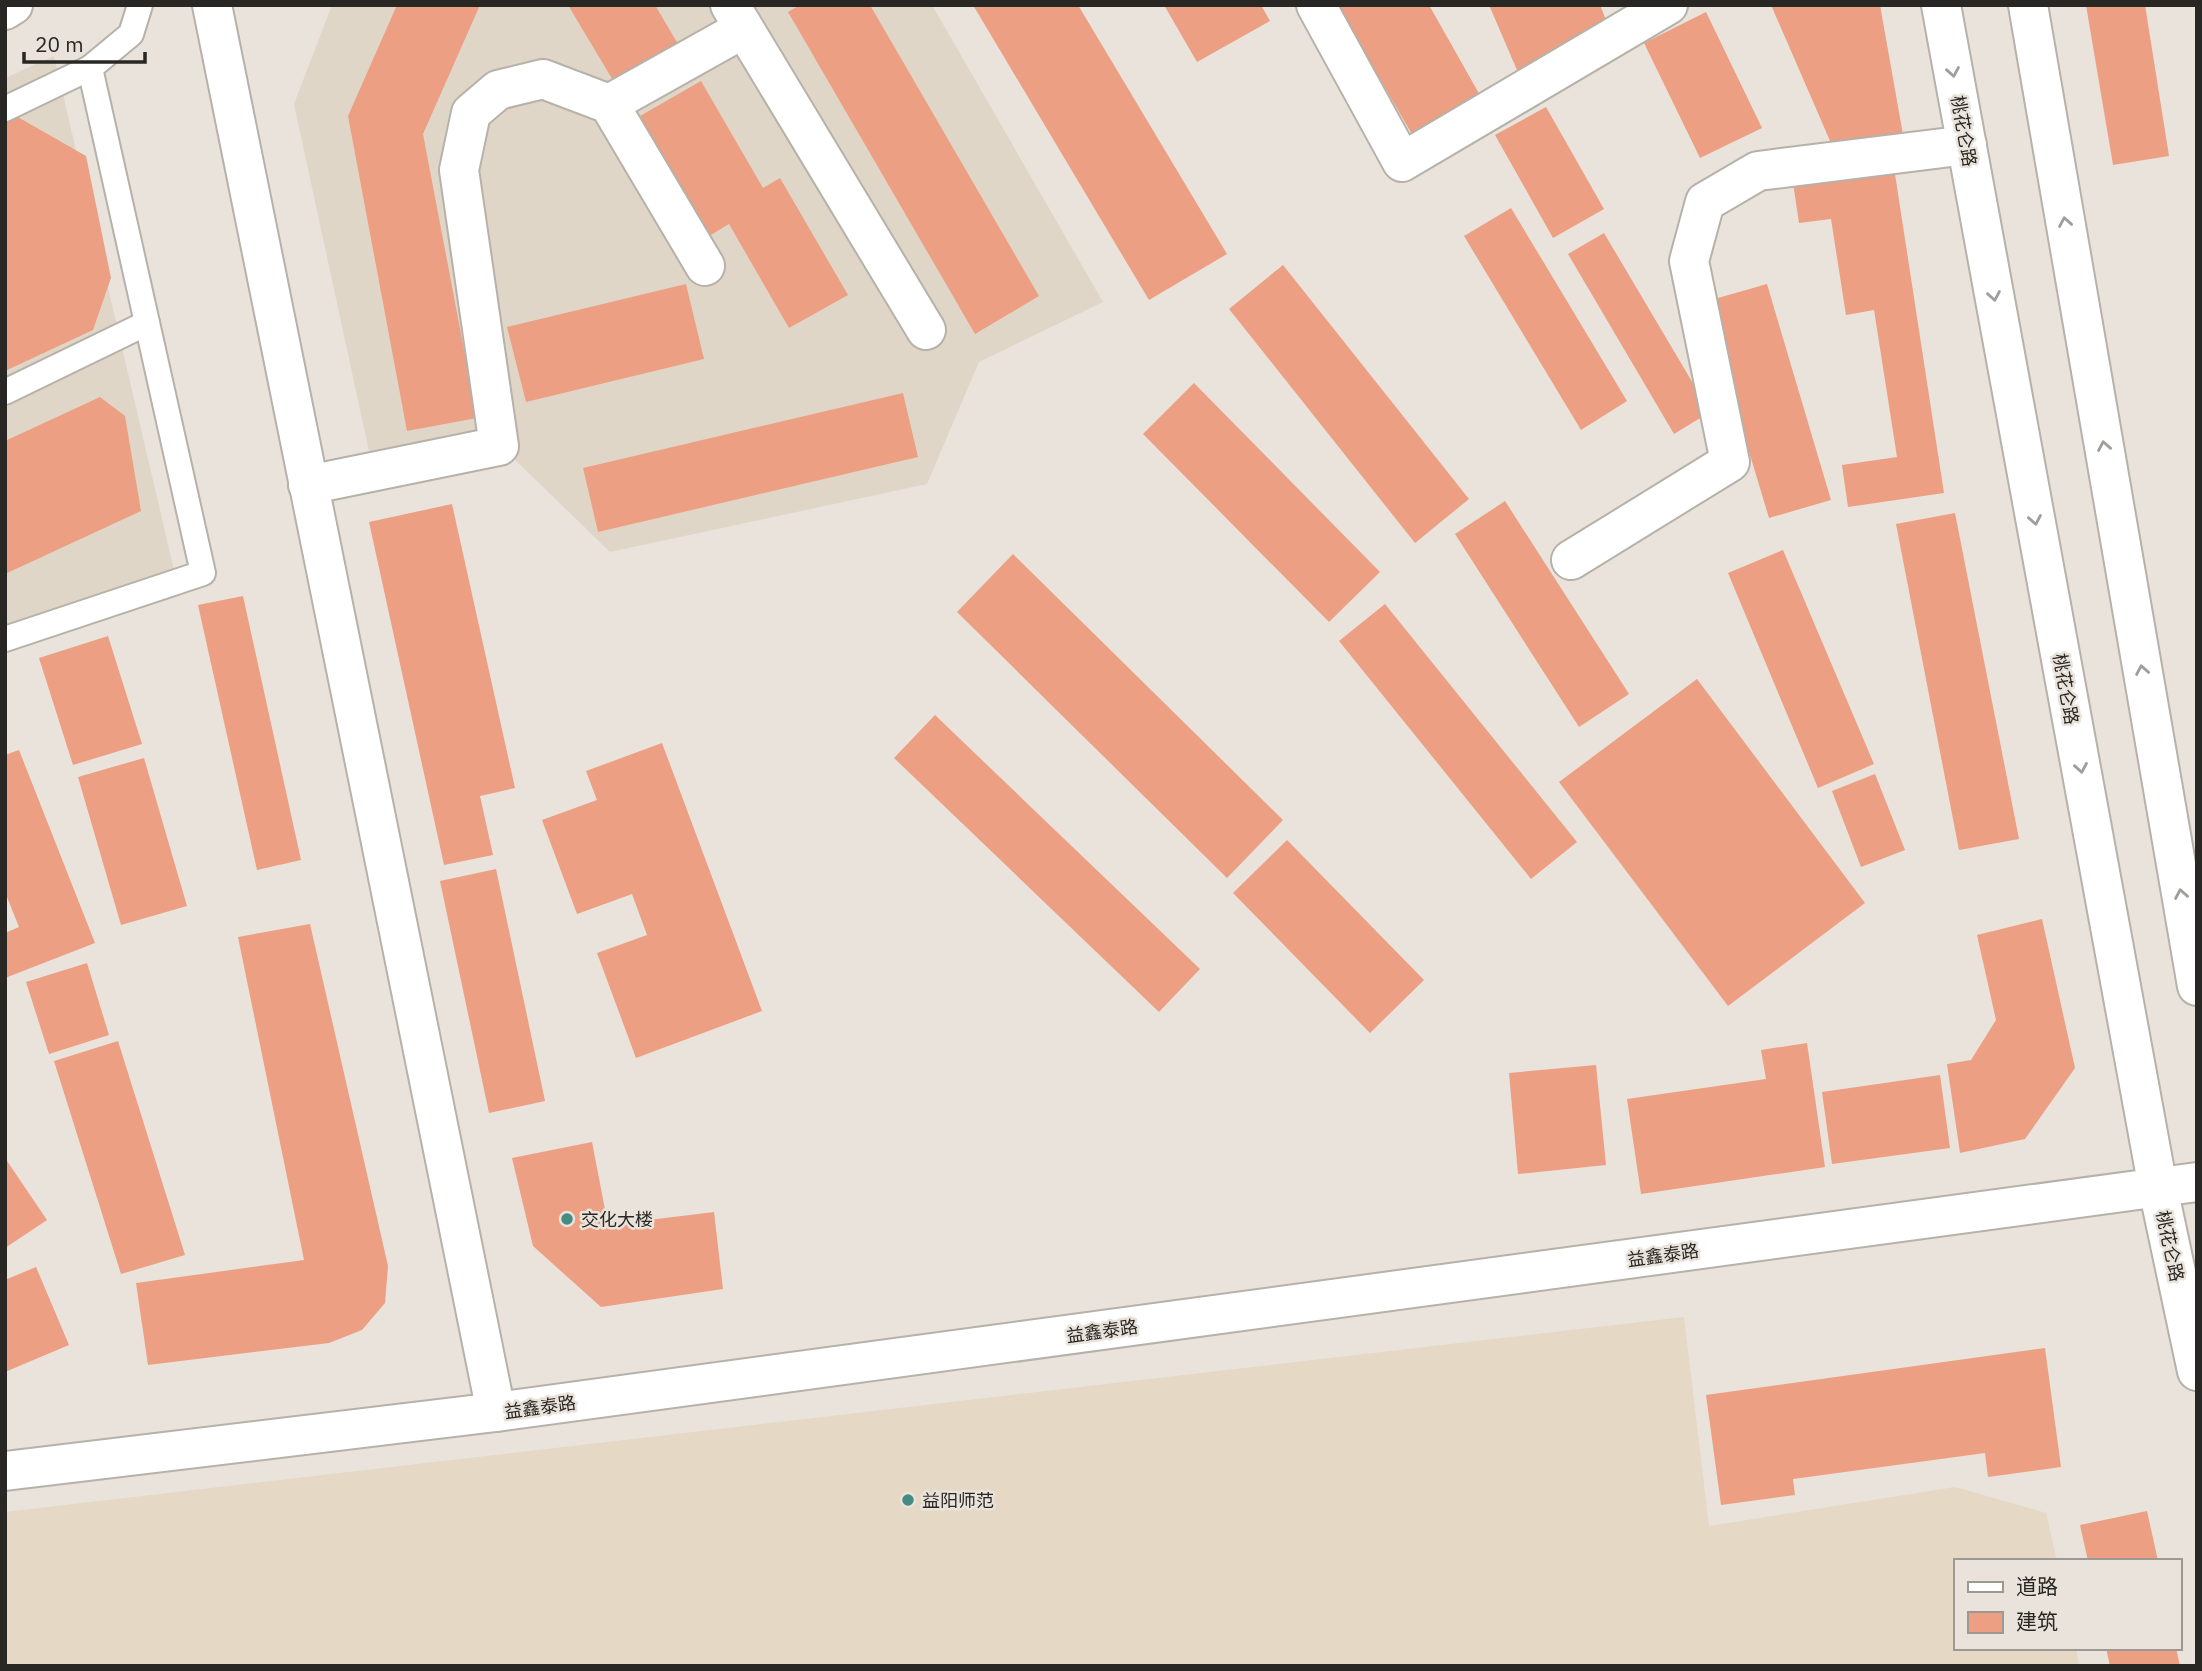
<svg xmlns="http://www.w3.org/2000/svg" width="2202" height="1671" viewBox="0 0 2202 1671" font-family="'IBM Plex Sans','Noto Sans SC',sans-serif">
<rect width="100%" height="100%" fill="#e9e3db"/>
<g fill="#e0d6c7">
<path d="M 332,5 L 932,5 L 1103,302 L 979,362 L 927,484 L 610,552 L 506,451 L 373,470 L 294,104 Z"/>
<path d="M 54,56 L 180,596 L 5,652 L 5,78 Z"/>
</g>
<path fill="#e5d8c5" d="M 1684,1317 L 1709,1526 L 1955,1487 L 2046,1513 L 2057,1561 L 1955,1561 L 1955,1648 L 2076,1648 L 2079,1666 L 5,1666 L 5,1512 Z"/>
<g fill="#ec9f82">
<path d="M 397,5 L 480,5 L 423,134 L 477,418 L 407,431 L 348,116 Z"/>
<path d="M 568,5 L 655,5 L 678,44 L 614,82 Z"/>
<path d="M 800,5 L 870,5 L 1039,296 L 975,334 L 788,12 Z"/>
<path d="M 973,5 L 1078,5 L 1227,254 L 1149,300 Z"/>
<path d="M 1164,5 L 1261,5 L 1270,21 L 1197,62 Z"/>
<path d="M 1337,5 L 1429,5 L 1481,97 L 1413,136 Z"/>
<path d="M 1489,5 L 1600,5 L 1610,30 L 1517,70 Z"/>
<path d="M 1771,5 L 1880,5 L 1905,146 L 1837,157 Z"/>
<path d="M 2086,5 L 2145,5 L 2169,156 L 2113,165 Z"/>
<path d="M 1706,12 L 1762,128 L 1700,158 L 1644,43 Z"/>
<path d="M 701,81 L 763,188 L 780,178 L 848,295 L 789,328 L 729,224 L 709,236 L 640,116 Z"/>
<path d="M 1546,107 L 1604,209 L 1553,238 L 1495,135 Z"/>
<path d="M 16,116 L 86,156 L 111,278 L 93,330 L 5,371 L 5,121 Z"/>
<path d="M 1893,161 L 1944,493 L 1848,507 L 1842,465 L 1897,457 L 1874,310 L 1846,315 L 1831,219 L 1799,223 L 1792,176 Z"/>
<path d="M 1511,208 L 1627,401 L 1581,430 L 1464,236 Z"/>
<path d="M 1604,233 L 1710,412 L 1674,434 L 1568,254 Z"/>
<path d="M 1283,265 L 1469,499 L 1415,543 L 1229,309 Z"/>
<path d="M 686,284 L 704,359 L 526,402 L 507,327 Z"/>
<path d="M 1767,284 L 1831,500 L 1769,518 L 1704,302 Z"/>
<path d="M 1194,383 L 1380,572 L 1329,622 L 1143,434 Z"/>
<path d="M 903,393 L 918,457 L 598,532 L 583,468 Z"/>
<path d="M 100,397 L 125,416 L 141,511 L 5,574 L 5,441 Z"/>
<path d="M 1505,501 L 1629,694 L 1579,727 L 1455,534 Z"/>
<path d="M 452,504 L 515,788 L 480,796 L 493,855 L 444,865 L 369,522 Z"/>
<path d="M 1955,513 L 2019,839 L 1959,850 L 1896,524 Z"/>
<path d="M 1783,550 L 1874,764 L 1818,788 L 1728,573 Z"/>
<path d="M 1013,554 L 1283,820 L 1227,878 L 957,612 Z"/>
<path d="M 243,596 L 301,860 L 257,870 L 198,605 Z"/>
<path d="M 1385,604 L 1577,842 L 1531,879 L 1339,641 Z"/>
<path d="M 108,636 L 142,744 L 73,765 L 39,658 Z"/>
<path d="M 1697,679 L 1865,903 L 1728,1006 L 1559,782 Z"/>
<path d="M 935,715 L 1200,969 L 1159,1012 L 894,758 Z"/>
<path d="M 662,743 L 762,1011 L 636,1058 L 597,953 L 647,935 L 632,894 L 577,914 L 542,820 L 597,800 L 586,771 Z"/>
<path d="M 19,750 L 95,943 L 5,978 L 5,933 L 19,927 L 5,892 L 5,755 Z"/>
<path d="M 144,758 L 187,906 L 121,925 L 78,777 Z"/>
<path d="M 1875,774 L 1905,850 L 1861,867 L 1832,791 Z"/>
<path d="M 1287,840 L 1424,980 L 1370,1033 L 1233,893 Z"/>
<path d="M 496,869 L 545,1101 L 489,1113 L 440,881 Z"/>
<path d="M 2042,919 L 2075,1068 L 2025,1139 L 1960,1153 L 1947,1064 L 1971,1060 L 1996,1020 L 1977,935 Z"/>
<path d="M 310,924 L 388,1266 L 385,1303 L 362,1330 L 329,1343 L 148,1365 L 136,1283 L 304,1260 L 238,937 Z"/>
<path d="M 87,963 L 109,1035 L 49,1054 L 26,982 Z"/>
<path d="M 118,1041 L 185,1255 L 121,1274 L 54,1061 Z"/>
<path d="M 1807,1043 L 1825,1167 L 1641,1194 L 1627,1099 L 1766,1079 L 1761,1050 Z"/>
<path d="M 1596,1065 L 1606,1165 L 1518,1174 L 1509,1073 Z"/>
<path d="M 1940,1075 L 1950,1148 L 1832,1164 L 1822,1092 Z"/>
<path d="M 592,1142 L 608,1225 L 714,1212 L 723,1289 L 601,1307 L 533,1246 L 512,1158 Z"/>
<path d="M 5,1158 L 47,1220 L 5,1248 Z"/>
<path d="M 36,1267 L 69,1345 L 5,1372 L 5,1280 Z"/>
<path d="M 2045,1348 L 2061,1467 L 1988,1477 L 1985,1453 L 1793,1479 L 1795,1495 L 1721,1505 L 1706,1395 Z"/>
<path d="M 2147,1511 L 2158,1561 L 2088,1561 L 2080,1525 Z"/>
<path d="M 2106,1648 L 2176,1648 L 2180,1666 L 2110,1666 Z"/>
</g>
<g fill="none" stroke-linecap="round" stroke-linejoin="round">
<g stroke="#b6b1a9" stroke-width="28">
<g id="lane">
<path d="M 5,109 L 90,68 L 131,34 L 140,5"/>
<path d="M 5,392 L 147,323"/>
<path d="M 5,639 L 203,573 L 90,68"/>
</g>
</g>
<g stroke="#b6b1a9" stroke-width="42">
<g id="street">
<path d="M 730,5 L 926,330"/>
<path d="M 1316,5 L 1402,162 L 1668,5"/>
<path d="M 609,104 L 743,29"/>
<path d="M 308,485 L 499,446 L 459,170 L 471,113 L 498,90 L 543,79 L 609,104 L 705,266"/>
<path d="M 1571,560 L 1730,462 L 1689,261 L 1705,202 L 1758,171 L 1967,145"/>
</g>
</g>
<g stroke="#b6b1a9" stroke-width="42">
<g id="secondary">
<path d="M 212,5 L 496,1412"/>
<path d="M 1941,5 L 2158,1188 L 2197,1371"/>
<path d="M 2028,5 L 2197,986"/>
<path d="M 5,10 L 13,5"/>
<path d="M 5,1471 L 496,1412 L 2197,1182"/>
</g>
</g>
<use href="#lane" stroke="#fff" stroke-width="24"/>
<use href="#street" stroke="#fff" stroke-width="38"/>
<use href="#secondary" stroke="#fff" stroke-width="38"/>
</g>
<defs><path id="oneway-chevron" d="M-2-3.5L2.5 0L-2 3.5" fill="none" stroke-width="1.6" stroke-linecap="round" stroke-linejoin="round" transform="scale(1.75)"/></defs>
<g stroke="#9f9e9c">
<use href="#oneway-chevron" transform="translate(1953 72) rotate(80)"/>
<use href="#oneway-chevron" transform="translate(2065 222) rotate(-100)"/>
<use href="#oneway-chevron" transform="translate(1994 296) rotate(80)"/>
<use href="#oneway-chevron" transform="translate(2104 446) rotate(-100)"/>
<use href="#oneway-chevron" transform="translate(2035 520) rotate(80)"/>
<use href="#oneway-chevron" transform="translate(2142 670) rotate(-100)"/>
<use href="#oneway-chevron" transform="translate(2081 768) rotate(80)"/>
<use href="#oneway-chevron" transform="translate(2181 894) rotate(-100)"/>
</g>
<g fill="#448b84" stroke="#e9e3db" stroke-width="2.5">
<circle cx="567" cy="1219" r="7"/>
<circle cx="908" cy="1500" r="7"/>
</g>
<g text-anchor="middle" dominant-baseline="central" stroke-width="5" stroke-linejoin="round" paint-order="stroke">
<g font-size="18" fill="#292724" stroke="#e9e3db">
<text transform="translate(1964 131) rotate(80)">桃花仑路</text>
<text transform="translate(2066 689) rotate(80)">桃花仑路</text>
<text transform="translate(2170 1246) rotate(78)">桃花仑路</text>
<text transform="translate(1663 1255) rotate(-8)">益鑫泰路</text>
<text transform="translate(1102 1331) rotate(-8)">益鑫泰路</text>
<text transform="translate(540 1407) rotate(-8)">益鑫泰路</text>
</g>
<g font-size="18" fill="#292724" stroke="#e9e3db" text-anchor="start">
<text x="581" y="1219">交化大楼</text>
<text x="922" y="1500">益阳师范</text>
</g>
</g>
<rect width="2202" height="1671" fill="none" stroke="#292724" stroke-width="14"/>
<rect x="1954" y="1559" width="228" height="91" fill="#e9e3db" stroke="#9c9892" stroke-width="2"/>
<rect x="1968" y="1582" width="35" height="10" fill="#ffffff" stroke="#9c9892" stroke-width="2"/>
<text x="2016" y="1594" font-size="21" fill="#292724">道路</text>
<rect x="1968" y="1612" width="35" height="21" fill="#ec9f82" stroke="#9c9892" stroke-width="2"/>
<text x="2016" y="1629" font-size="21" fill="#292724">建筑</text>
<path d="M24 52v10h121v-10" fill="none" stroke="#292724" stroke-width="3.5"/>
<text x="35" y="52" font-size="21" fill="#292724" stroke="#e9e3db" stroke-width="5" paint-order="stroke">20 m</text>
</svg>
